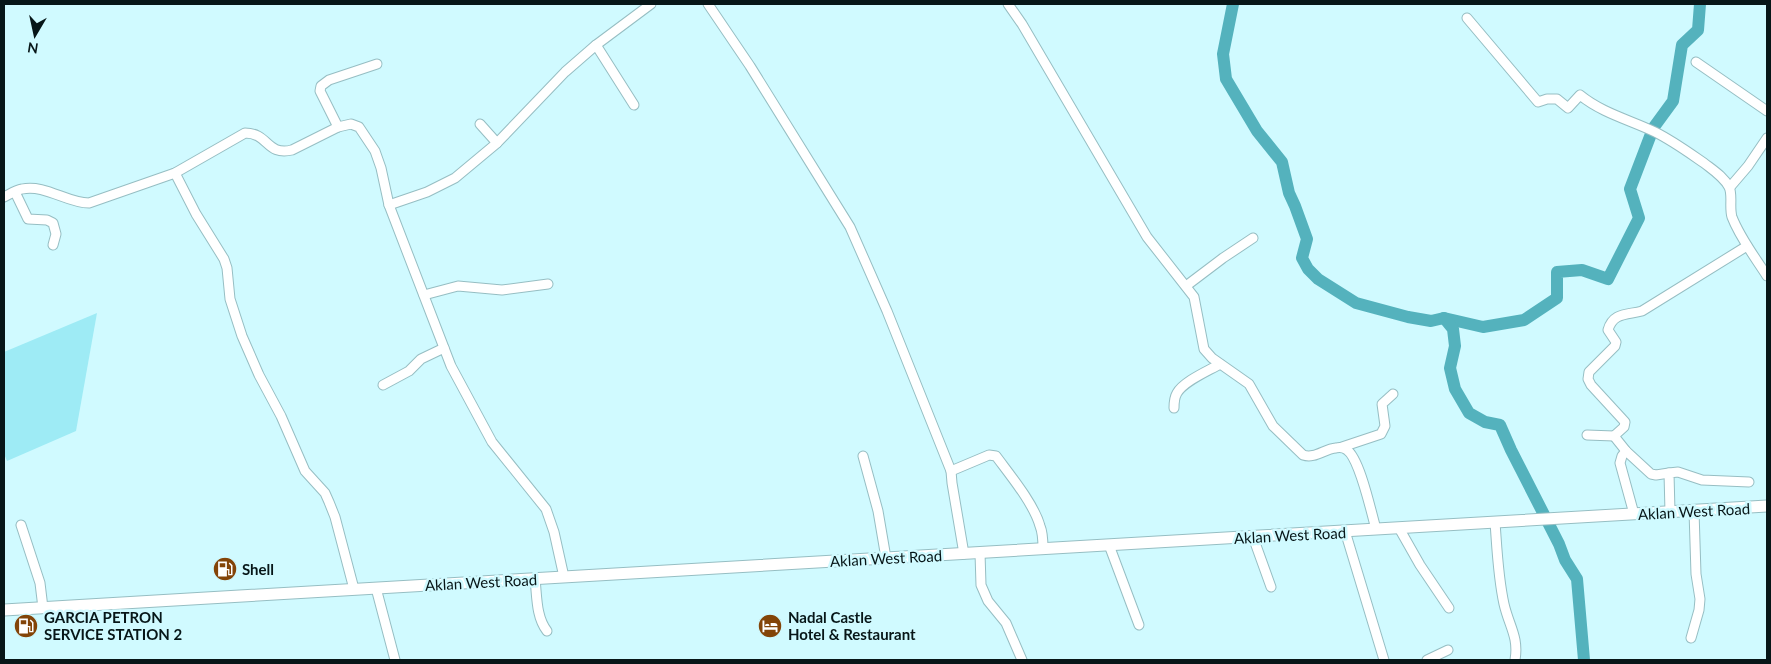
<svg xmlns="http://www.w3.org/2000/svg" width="1771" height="664" viewBox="0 0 1771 664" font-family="Lato,sans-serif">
<rect width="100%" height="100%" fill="#d0faff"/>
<path fill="#9eebf5" d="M 97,313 L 76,431 L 7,461 L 4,454 L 4,352 Z"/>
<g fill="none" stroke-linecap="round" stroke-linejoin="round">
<g stroke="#54b2bd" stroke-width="12">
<path d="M 1233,4 L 1223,54 L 1226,79 L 1257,131 L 1282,162 L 1289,193 L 1295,206 L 1307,239 L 1302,258 L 1308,269 L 1318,279 L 1356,303 L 1408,317 L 1431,321 L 1444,318 L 1483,327 L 1524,320 L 1557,298 L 1557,272 L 1582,270 L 1608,279 L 1639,218 L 1630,189 L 1651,134"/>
<path d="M 1654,127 L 1673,101 L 1682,45 L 1698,30 L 1700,4"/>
<path d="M 1444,318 L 1453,329 L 1455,346 L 1450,368 L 1455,389 L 1469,413 L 1485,422 L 1500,425 L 1511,450 L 1559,544 L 1565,560 L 1577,579 L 1584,660"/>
</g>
<g stroke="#96bec3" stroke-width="11">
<g id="minor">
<path d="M 708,4 L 750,66 L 850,227 L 887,311 L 951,471 L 952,483 L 964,554"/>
<path d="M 1008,4 L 1022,24 L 1147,237 L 1194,297 L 1204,349 L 1212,358 L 1249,384 L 1273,426 L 1303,455 C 1315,459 1324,449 1336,448 C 1340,447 1343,447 1347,450 C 1360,459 1371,512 1376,529"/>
<path d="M 1467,18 L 1538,102 L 1547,99 L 1557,99 L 1568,108 L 1580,95 C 1602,113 1630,120 1655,132 C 1673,141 1688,152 1704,163 C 1713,170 1724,177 1729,187 C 1733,195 1729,207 1732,217 C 1740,238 1755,257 1767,276"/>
<path d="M 596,45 L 634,105"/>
<path d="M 1696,62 L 1767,111"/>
<path d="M 480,124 L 497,143"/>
<path d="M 338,127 L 320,91 L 321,86 L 329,80 L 377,64"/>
<path d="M 175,173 L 196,214 L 224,259 L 227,268 L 230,299 L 242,336 L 259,375 L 281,416 L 305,471 L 325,493 L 329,502 L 335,517 L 354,589"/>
<path d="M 1730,187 L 1748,166 L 1767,138"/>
<path d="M 15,192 L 28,219 L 47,220 L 53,223 L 56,234 L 53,245"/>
<path d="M 4,197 C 10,194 16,190 22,189 C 45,184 67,203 89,203 L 175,173 L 245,133 C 269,133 266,156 292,150 L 338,127 L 351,124 L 359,127 L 375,151 L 381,168 L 389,205 L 451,366 L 492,442 L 546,509 L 554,532 L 564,577"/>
<path d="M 389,205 L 427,192 L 455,178 L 497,143 L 565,72 L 596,45 L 651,4"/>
<path d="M 1186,286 L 1223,258 L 1253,238"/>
<path d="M 424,295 L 458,286 L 502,290 L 548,284"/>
<path d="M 383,385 L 409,371 L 421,359 L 444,348"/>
<path d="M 1174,408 C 1174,403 1174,398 1177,393 C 1184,381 1208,371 1220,364"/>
<path d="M 1587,435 L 1614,436"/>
<path d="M 1342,447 L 1381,434 L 1385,426 L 1382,404 L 1393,394"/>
<path d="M 1626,451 L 1622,456 L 1620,463 L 1634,514"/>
<path d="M 863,456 L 878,511 L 886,558"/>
<path d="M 951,471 L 989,455 L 996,456 C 1010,475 1034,504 1040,526 C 1043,533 1043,542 1043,549"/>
<path d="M 1669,473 L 1656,475 L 1651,474 L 1626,451 L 1614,436 L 1624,427 L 1625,422 L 1591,385 L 1588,379 L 1589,372 L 1615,346 L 1616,342 L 1608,330 C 1613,312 1628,315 1642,311 L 1747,246"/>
<path d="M 1670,512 L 1669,473 L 1678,472 L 1702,480 L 1749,482"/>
<path d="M 1495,522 C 1497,549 1498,577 1504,604 C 1509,626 1519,637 1515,660"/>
<path d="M 21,525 L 40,583 L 43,608"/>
<path d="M 1399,528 L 1420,565 L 1449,608"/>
<path d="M 1345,531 L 1384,660"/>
<path d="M 1253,537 L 1271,587"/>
<path d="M 1109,545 L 1139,625"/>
<path d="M 980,553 L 981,585 L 988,601 L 1006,623 L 1022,660"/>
<path d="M 535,579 C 537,596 536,617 547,631"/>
<path d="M 376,588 L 395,660"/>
<path d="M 1691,638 L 1699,610 L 1700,599 L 1696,574 L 1694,511"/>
<path d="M 1427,660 L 1448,650"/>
</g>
</g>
<g stroke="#96bec3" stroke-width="13">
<path id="major" d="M 4,610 L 1767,506"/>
</g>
<use href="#minor" stroke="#fff" stroke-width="9"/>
<use href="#major" stroke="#fff" stroke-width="11"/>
</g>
<defs>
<g id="fuel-disc" transform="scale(1.25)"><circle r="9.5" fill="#834408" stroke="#d0faff"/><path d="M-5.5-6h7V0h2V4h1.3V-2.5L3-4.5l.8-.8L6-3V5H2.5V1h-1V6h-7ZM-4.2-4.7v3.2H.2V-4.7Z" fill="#fff"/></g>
<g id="hotel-disc" transform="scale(1.25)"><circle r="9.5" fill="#834408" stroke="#d0faff"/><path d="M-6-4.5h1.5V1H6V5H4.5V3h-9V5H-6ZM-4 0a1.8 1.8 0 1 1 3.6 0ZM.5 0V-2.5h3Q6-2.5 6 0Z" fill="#fff"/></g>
</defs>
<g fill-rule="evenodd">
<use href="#fuel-disc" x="225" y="569"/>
<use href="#fuel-disc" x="26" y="626"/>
<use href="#hotel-disc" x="770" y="626"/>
</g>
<g text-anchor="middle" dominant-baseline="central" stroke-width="5" stroke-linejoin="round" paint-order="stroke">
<g font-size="15" fill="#071618" stroke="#d0faff">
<text transform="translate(1694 511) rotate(-3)">Aklan West Road</text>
<text transform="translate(1290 535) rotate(-3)">Aklan West Road</text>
<text transform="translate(886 558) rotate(-3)">Aklan West Road</text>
<text transform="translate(481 582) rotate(-3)">Aklan West Road</text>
</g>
<g font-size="15" font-weight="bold" fill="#071618" stroke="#d0faff" text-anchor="start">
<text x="242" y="569">Shell</text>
<text x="44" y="617">GARCIA PETRON<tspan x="44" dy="17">SERVICE STATION 2</tspan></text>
<text x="788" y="617">Nadal Castle<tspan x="788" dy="17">Hotel &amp; Restaurant</tspan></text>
</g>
</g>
<rect width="1771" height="664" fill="none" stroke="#071618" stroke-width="10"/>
<g transform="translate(35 35) rotate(189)" stroke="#d0faff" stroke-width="4" paint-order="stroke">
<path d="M0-4L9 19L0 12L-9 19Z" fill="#071618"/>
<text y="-8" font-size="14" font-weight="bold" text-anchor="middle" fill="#071618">N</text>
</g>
</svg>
